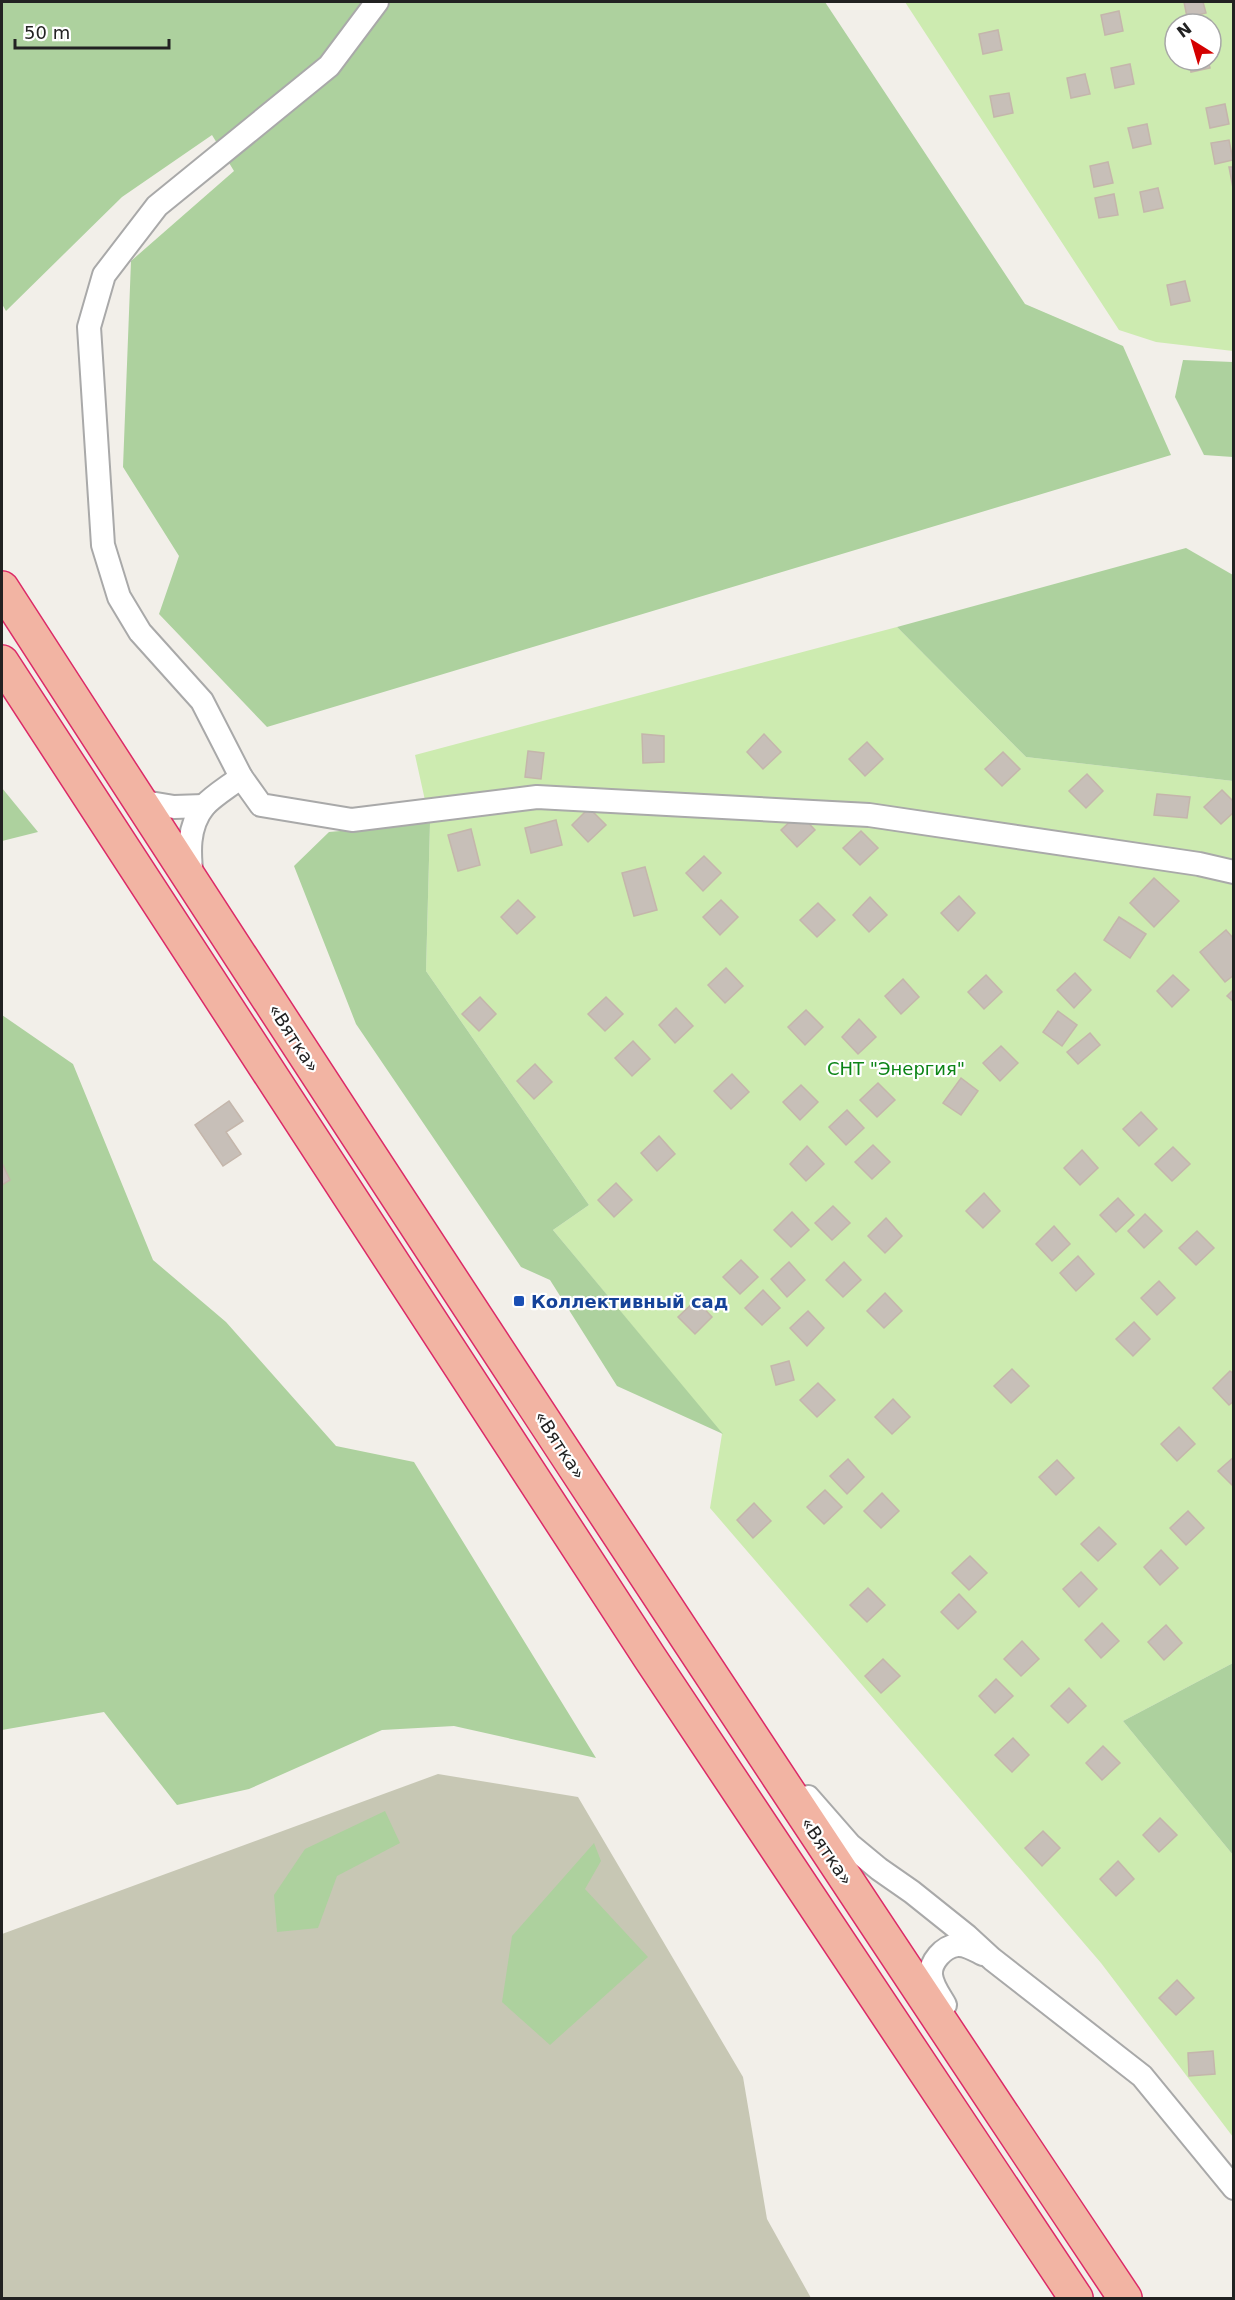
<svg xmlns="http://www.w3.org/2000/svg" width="1235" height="2300" viewBox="0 0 1235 2300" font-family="'DejaVu Sans',sans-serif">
<rect width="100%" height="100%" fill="#f2efe9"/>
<path fill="#c7c7b4" d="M 438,1774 L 578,1797 L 743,2077 L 767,2219 L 811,2298 L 2,2298 L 2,1934 Z"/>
<g fill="#cdebb0" fill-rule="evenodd">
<path d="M 905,2 L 1233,2 L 1233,351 L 1156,342 L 1119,330 ZM 1175,24 L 1211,24 L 1211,60 L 1175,60 Z"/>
<path d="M 897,627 L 1026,757 L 1233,781 L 1233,1663 L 1123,1721 L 1233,1855 L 1233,2137 L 1101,1963 L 710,1508 L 722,1434 L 553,1230 L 589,1205 L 426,971 L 430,823 L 415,755 Z"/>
</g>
<g fill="#add19e">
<path d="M 2,2 L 825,2 L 1025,304 L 1123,346 L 1171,455 L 267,727 L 159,614 L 179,556 L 123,467 L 131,261 L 234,171 L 212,135 L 122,197 L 6,311 L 2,304 Z"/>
<path d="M 1183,360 L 1233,362 L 1233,457 L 1204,455 L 1175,397 Z"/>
<path d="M 1186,548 L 1233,575 L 1233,781 L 1026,757 L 897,627 Z"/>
<path d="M 2,788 L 38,832 L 2,841 Z"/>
<path d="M 430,823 L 426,971 L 589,1205 L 553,1230 L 723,1434 L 617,1386 L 550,1280 L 521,1267 L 356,1024 L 294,866 L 329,832 Z"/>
<path d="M 2,1015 L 73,1064 L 153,1260 L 226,1322 L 336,1446 L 414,1462 L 596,1758 L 454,1726 L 382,1730 L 249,1789 L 177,1805 L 104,1712 L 2,1730 Z"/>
<path d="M 1233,1663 L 1233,1855 L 1123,1721 Z"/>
<path d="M 385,1811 L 400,1843 L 337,1876 L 318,1928 L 277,1932 L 274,1895 L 305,1849 Z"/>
<path d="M 594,1843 L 601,1861 L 585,1889 L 648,1957 L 550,2045 L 502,2002 L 512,1936 Z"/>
</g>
<g fill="#c7bfb8" stroke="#c4b6ab" stroke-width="1.5">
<path d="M 1184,2 L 1203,2 L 1206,13 L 1187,17 Z"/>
<path d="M 1119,11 L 1123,31 L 1105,35 L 1101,15 Z"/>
<path d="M 998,30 L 1002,50 L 983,54 L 979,34 Z"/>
<path d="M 1189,60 L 1208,60 L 1210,68 L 1191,72 Z"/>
<path d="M 1130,64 L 1134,84 L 1115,88 L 1111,68 Z"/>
<path d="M 1085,74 L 1090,94 L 1071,98 L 1067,78 Z"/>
<path d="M 1009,93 L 1013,113 L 994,117 L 990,96 Z"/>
<path d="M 1225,104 L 1229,124 L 1210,128 L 1206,108 Z"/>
<path d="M 1147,124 L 1151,144 L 1133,148 L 1128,128 Z"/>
<path d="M 1229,140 L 1233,160 L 1215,164 L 1211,143 Z"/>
<path d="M 1108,162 L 1113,183 L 1094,187 L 1090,166 Z"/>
<path d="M 1229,167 L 1234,167 L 1234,187 L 1233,188 Z"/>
<path d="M 1158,188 L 1163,208 L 1144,212 L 1140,192 Z"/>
<path d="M 1114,194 L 1118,215 L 1099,218 L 1095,198 Z"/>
<path d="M 1185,281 L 1190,301 L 1171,305 L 1167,285 Z"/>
<path d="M 642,734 L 664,736 L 664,762 L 643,763 Z"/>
<path d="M 764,734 L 781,752 L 763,769 L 747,752 Z"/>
<path d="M 867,742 L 883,759 L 865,776 L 849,759 Z"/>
<path d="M 528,751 L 544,753 L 541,779 L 525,777 Z"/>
<path d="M 1003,752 L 1020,769 L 1002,786 L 985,769 Z"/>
<path d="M 1087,774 L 1103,791 L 1086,808 L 1069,791 Z"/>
<path d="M 1222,790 L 1234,802 L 1234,812 L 1221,824 L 1204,807 Z"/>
<path d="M 1157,794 L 1190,797 L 1187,818 L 1154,815 Z"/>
<path d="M 589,808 L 606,825 L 588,842 L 572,825 Z"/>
<path d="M 799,813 L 815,830 L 797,847 L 781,830 Z"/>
<path d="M 556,820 L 562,845 L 531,853 L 525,828 Z"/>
<path d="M 471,829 L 480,865 L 458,871 L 448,835 Z"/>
<path d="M 861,831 L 878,848 L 860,865 L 843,848 Z"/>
<path d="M 704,856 L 721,873 L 703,891 L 686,873 Z"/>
<path d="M 645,867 L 657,910 L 634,916 L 622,873 Z"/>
<path d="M 1154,878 L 1179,901 L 1154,927 L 1130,903 Z"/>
<path d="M 959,896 L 975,913 L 958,931 L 941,913 Z"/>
<path d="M 870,897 L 887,915 L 869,932 L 853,915 Z"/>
<path d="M 518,900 L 535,917 L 517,934 L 501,917 Z"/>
<path d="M 721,900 L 738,917 L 720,935 L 703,917 Z"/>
<path d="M 818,903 L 835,920 L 817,937 L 800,920 Z"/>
<path d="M 1119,917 L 1146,934 L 1130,958 L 1104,940 Z"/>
<path d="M 1226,930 L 1234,939 L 1234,975 L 1225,982 L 1200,952 Z"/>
<path d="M 726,968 L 743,986 L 725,1003 L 708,985 Z"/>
<path d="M 1075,973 L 1091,990 L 1074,1008 L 1057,990 Z"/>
<path d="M 986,975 L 1002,992 L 984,1009 L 968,992 Z"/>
<path d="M 1173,975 L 1189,990 L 1172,1007 L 1157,991 Z"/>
<path d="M 903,979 L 919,997 L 901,1014 L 885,996 Z"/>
<path d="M 1234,989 L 1234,1002 L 1227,996 Z"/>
<path d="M 480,997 L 496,1014 L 479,1031 L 462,1014 Z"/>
<path d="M 606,997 L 623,1014 L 605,1031 L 588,1014 Z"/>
<path d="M 676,1008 L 693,1026 L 675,1043 L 659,1025 Z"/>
<path d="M 806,1010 L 823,1027 L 805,1045 L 788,1027 Z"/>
<path d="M 1058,1011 L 1077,1025 L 1062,1046 L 1043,1032 Z"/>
<path d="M 859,1019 L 876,1037 L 858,1054 L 842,1037 Z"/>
<path d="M 1090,1033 L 1100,1045 L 1078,1064 L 1067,1052 Z"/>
<path d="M 633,1041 L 650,1059 L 632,1076 L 615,1058 Z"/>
<path d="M 1001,1046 L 1018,1063 L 1000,1081 L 983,1063 Z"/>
<path d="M 535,1064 L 552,1082 L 534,1099 L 517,1081 Z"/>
<path d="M 732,1074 L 749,1092 L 731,1109 L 714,1091 Z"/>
<path d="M 961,1078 L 978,1091 L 961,1115 L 943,1103 Z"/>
<path d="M 878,1083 L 895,1100 L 877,1117 L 860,1100 Z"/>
<path d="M 801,1085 L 818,1102 L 800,1120 L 783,1102 Z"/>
<path d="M 229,1101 L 243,1121 L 226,1132 L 241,1154 L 223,1166 L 195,1125 Z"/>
<path d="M 847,1110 L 864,1128 L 846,1145 L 829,1127 Z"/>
<path d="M 1141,1112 L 1157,1129 L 1139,1146 L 1123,1129 Z"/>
<path d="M 659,1136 L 675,1154 L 657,1171 L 641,1153 Z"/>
<path d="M 873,1145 L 890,1162 L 872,1179 L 855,1162 Z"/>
<path d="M 807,1146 L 824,1164 L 806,1181 L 790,1164 Z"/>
<path d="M 1173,1147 L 1190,1164 L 1172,1181 L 1155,1164 Z"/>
<path d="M 1082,1150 L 1098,1168 L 1080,1185 L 1064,1168 Z"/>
<path d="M 2,1163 L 10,1180 L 2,1185 Z"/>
<path d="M 616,1183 L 632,1200 L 614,1217 L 598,1200 Z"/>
<path d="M 984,1193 L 1000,1211 L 983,1228 L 966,1211 Z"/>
<path d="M 1118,1198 L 1134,1215 L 1116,1232 L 1100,1215 Z"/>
<path d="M 833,1206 L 850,1223 L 832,1240 L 815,1223 Z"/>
<path d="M 792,1212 L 809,1230 L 791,1247 L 774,1230 Z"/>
<path d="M 1145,1214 L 1162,1231 L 1144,1248 L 1128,1231 Z"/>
<path d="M 886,1218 L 902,1236 L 885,1253 L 868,1236 Z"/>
<path d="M 1054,1226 L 1070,1244 L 1052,1261 L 1036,1244 Z"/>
<path d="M 1197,1231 L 1214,1248 L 1196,1265 L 1179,1248 Z"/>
<path d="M 1078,1256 L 1094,1274 L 1076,1291 L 1060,1273 Z"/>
<path d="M 741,1260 L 758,1277 L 740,1294 L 723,1277 Z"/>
<path d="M 789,1262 L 805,1280 L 787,1297 L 771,1279 Z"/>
<path d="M 844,1262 L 861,1280 L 843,1297 L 826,1280 Z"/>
<path d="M 1159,1281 L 1175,1298 L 1157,1315 L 1141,1298 Z"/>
<path d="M 763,1290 L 780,1308 L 762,1325 L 745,1308 Z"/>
<path d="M 885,1293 L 902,1311 L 884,1328 L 867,1311 Z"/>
<path d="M 696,1300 L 712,1317 L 695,1334 L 678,1317 Z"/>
<path d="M 808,1311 L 824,1328 L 807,1346 L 790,1328 Z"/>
<path d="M 1134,1322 L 1150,1339 L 1133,1356 L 1116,1339 Z"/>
<path d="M 789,1361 L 794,1380 L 776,1385 L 771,1366 Z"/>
<path d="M 1012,1369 L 1029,1386 L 1011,1403 L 994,1386 Z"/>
<path d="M 1230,1371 L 1234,1374 L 1234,1401 L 1229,1405 L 1213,1388 Z"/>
<path d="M 818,1383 L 835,1400 L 817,1417 L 800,1400 Z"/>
<path d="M 893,1399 L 910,1417 L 892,1434 L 875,1417 Z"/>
<path d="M 1179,1427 L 1195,1444 L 1177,1461 L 1161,1444 Z"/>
<path d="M 1234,1457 L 1234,1487 L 1218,1471 Z"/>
<path d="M 848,1459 L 864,1477 L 847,1494 L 830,1476 Z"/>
<path d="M 1057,1460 L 1074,1478 L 1056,1495 L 1039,1477 Z"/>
<path d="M 825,1490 L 842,1507 L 824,1524 L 807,1507 Z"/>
<path d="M 882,1493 L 899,1511 L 881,1528 L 864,1511 Z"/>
<path d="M 754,1503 L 771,1521 L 753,1538 L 737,1520 Z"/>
<path d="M 1188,1511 L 1204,1528 L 1186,1545 L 1170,1528 Z"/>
<path d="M 1099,1527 L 1116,1544 L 1098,1561 L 1081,1544 Z"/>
<path d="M 1161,1550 L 1178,1568 L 1160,1585 L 1144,1567 Z"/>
<path d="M 970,1556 L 987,1573 L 969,1590 L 952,1573 Z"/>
<path d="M 1081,1572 L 1097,1589 L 1079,1607 L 1063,1589 Z"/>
<path d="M 868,1588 L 885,1605 L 867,1622 L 850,1605 Z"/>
<path d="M 959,1594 L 976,1612 L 958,1629 L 941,1612 Z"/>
<path d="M 1102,1623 L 1119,1641 L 1101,1658 L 1085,1640 Z"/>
<path d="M 1166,1625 L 1182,1643 L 1164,1660 L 1148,1642 Z"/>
<path d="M 1022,1641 L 1039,1659 L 1021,1676 L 1004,1659 Z"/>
<path d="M 883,1659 L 900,1676 L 881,1693 L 865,1676 Z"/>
<path d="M 996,1679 L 1013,1696 L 995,1713 L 979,1696 Z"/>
<path d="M 1069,1688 L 1086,1706 L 1068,1723 L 1051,1706 Z"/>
<path d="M 1013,1738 L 1029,1755 L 1012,1772 L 995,1755 Z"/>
<path d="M 1103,1746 L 1120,1763 L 1102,1780 L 1086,1763 Z"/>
<path d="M 1160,1818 L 1177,1835 L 1159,1852 L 1143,1835 Z"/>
<path d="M 1043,1831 L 1060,1848 L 1042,1866 L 1025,1848 Z"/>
<path d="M 1118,1861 L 1134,1879 L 1116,1896 L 1100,1879 Z"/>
<path d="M 1177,1980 L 1194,1998 L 1176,2015 L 1159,1998 Z"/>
<path d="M 1213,2051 L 1215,2074 L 1189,2076 L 1188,2053 Z"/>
</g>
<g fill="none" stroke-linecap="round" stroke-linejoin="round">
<g stroke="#a9a9a9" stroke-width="26">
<g id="minor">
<path d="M 241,777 L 261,805 L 352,820 L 537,797 L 869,815 L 1199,864 L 1234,872"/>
<path d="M 138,801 L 174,807 L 204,806"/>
<path d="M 192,878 C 189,854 187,827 204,806 C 214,795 230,786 241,777 L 202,701 L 140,632 L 119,597 L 103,545 L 89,327 L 104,275 L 157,206 L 329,66 L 377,2"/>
<path d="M 808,1797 L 850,1845 L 879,1869 L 912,1892 L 967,1936 L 992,1959 L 1142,2076 L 1234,2188"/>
<path d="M 945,2005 C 940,1996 932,1986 931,1975 C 930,1962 943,1947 957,1945 C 966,1944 975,1950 983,1954"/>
</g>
</g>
<g stroke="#dc2a67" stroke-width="36">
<g id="trunk">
<path d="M 2,588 C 372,1161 746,1731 1125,2298"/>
<path d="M 2,662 L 650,1658 L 1076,2298"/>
</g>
</g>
<use href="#minor" stroke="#fff" stroke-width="22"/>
<use href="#trunk" stroke="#f2b4a3" stroke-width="33"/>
</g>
<rect fill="#1a4fb4" stroke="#fff" stroke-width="2" x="513" y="1295" width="12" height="12" rx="3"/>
<g text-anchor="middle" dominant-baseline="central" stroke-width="4.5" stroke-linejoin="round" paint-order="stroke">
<g font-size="18" fill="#222" stroke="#fff">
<text transform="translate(294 1038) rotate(57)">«Вятка»</text>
<text transform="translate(560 1445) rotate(57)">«Вятка»</text>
<text transform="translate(827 1851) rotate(56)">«Вятка»</text>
</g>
<g font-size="18" fill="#0c8416" stroke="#fff">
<text x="896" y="1068">СНТ "Энергия"</text>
</g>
<g font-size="18" font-weight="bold" fill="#164399" stroke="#fff" text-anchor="start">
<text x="531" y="1301">Коллективный сад</text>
</g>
</g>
<rect width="1235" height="2300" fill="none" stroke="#222222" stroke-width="6"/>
<g transform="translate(1193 42) rotate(323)"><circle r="28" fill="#ffffff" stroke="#a7a7a7" stroke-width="1.5"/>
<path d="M0-4.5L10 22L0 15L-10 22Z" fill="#d40000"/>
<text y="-9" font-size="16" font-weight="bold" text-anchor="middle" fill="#222222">N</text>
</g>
<path d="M15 39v9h154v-9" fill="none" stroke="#222222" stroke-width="3"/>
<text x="24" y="39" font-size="18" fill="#222222" stroke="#ffffff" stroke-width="4.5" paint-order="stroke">50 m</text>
</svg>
